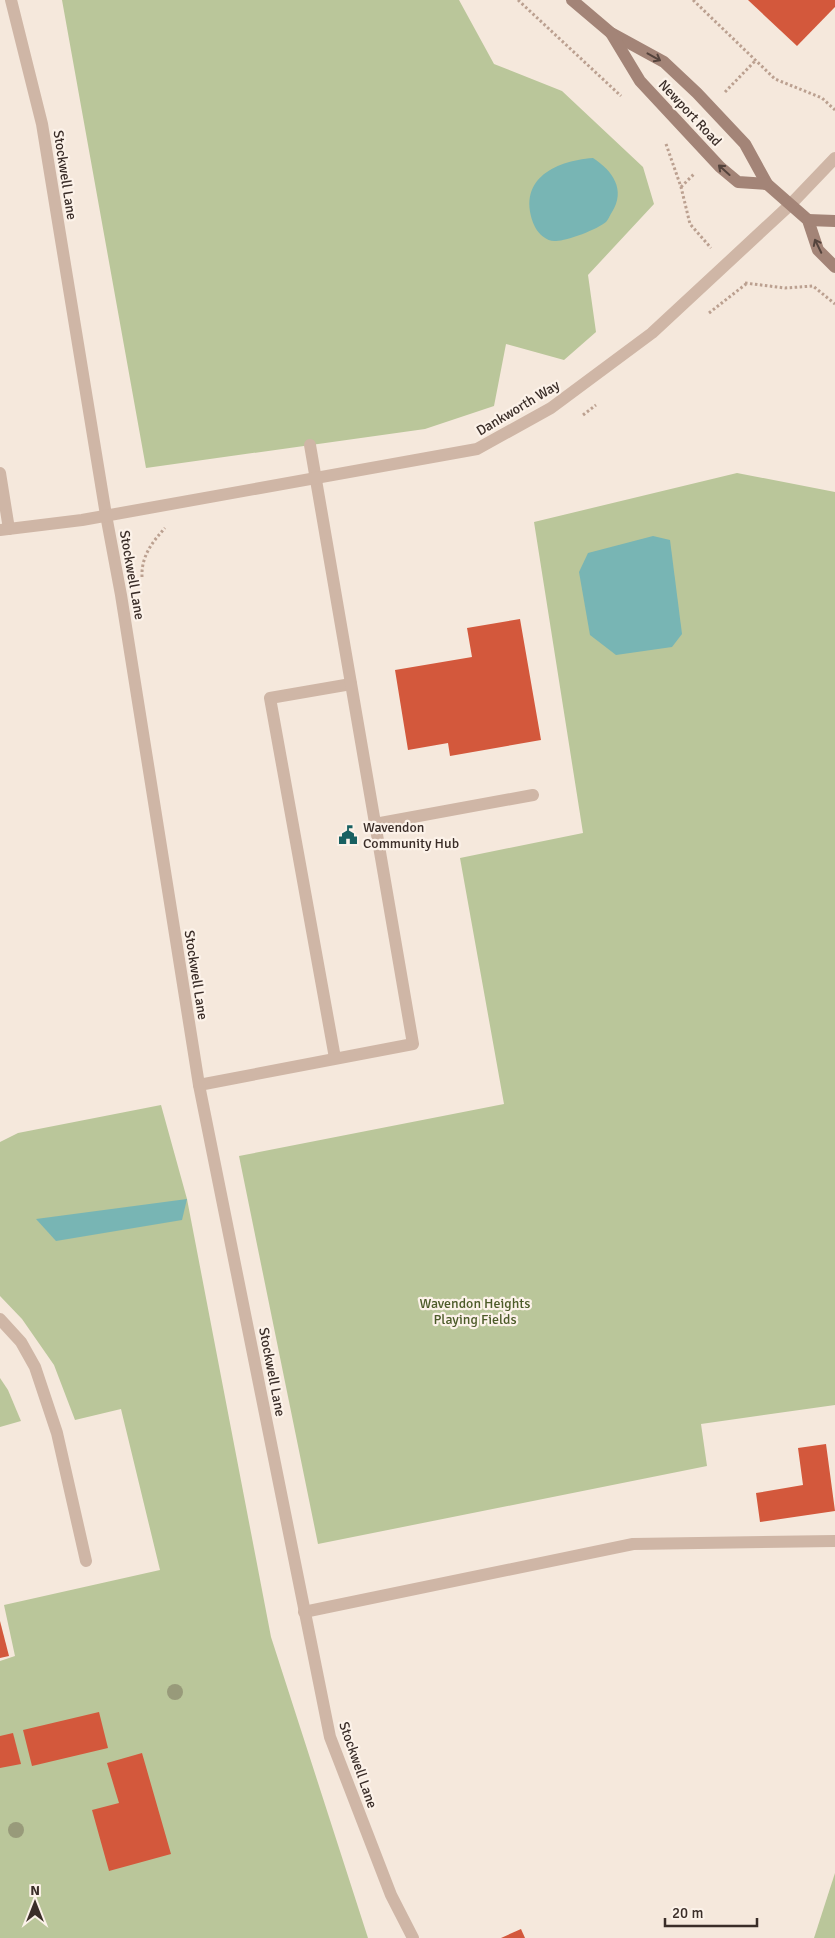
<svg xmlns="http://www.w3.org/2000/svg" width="835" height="1938" viewBox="0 0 835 1938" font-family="Signika,sans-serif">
<rect width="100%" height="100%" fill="#f5e8dc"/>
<g fill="#bac69a">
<path d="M 62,0 L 459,0 L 494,64 L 562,91 L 643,167 L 654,204 L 588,275 L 596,332 L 564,360 L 506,344 L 494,406 L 425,429 L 146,468 Z"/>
<path d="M 737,473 L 835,492 L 835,1405 L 701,1424 L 707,1466 L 318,1544 L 239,1156 L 504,1104 L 460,858 L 583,833 L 534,522 Z"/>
<path d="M 161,1105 L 187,1199 L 271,1637 L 368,1938 L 0,1938 L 0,1661 L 15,1656 L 4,1605 L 160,1570 L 121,1409 L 75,1420 L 54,1365 L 22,1319 L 0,1296 L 0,1142 L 18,1133 Z"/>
<path d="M 0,1378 L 8,1390 L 21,1421 L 0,1427 Z"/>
<path d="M 835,1873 L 835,1938 L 814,1938 Z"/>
</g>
<g fill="#78b5b4">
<path d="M 593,158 C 613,171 626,190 612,212 C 610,215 608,220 606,222 C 598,229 567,241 556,241 C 548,242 539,235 535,227 C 515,181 553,161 593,158 Z"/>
<path d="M 653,536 L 670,540 L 682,634 L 672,647 L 616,655 L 590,635 L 579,572 L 588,553 Z"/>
<path d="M 187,1199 L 182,1220 L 56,1241 L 36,1219 Z"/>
</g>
<g fill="#d3583c">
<path d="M 748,0 L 835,0 L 835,7 L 797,46 Z"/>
<path d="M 520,619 L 541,740 L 450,756 L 448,743 L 408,750 L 395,670 L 472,657 L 467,628 Z"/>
<path d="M 826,1444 L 835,1511 L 760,1522 L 756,1493 L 803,1485 L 798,1448 Z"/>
<path d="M 0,1621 L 9,1656 L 0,1658 Z"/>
<path d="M 99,1712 L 108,1748 L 32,1766 L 23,1730 Z"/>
<path d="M 13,1733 L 21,1764 L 0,1768 L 0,1736 Z"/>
<path d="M 142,1753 L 171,1854 L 109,1871 L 92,1810 L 119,1803 L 107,1763 Z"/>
<path d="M 521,1929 L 525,1938 L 501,1938 Z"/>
</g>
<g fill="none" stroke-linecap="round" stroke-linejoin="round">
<g stroke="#bba090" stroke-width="3" stroke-dasharray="2.5 2.5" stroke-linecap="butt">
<path d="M 518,0 L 621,96"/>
<path d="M 693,0 L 775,79 L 822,98 L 835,110"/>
<path d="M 725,92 L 756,60"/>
<path d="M 666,144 L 681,187 L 690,224 L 711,248"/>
<path d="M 681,187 L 695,173"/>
<path d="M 745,283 L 785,288 L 813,286 L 835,304"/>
<path d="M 709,313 L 746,284"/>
<path d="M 583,415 L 596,405"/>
<path d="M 142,577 C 141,557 152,542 165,528"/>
</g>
<g stroke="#cfb6a6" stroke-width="12">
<path d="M 375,824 L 533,795"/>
<path d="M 335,1058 L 270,698 L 351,684"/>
<path d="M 199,1085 L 413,1044 L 310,445"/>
<path d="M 0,1319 L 21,1342 L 35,1367 L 57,1433 L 86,1561"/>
<path d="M 304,1612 L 633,1544 L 835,1541"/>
</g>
<g stroke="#cfb6a6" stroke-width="12">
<path d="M 11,0 L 42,124 L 106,515 L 121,595 L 199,1085 L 330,1737 L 391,1895 L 413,1938"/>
<path d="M 0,473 L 9,529"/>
<path d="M 0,530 L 82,520 L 477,449 L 551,408 L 652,333 L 791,204 L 835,158"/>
</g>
<g stroke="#a38477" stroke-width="12">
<path d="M 572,0 L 611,33 L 664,62 L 697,93 L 745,144 L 767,184 L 808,220 L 818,250 L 835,267"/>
<path d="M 611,33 L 640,81 L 720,167 L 738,182 L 767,184"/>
<path d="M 808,220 L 835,221"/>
</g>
</g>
<g fill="#989a7a">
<circle cx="175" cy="1692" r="8"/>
<circle cx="16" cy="1830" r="8"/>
</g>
<defs><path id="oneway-shaft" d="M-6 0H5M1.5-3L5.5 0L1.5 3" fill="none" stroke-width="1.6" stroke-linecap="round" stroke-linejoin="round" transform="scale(1.25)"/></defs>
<g stroke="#54433c">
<use href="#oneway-shaft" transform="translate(654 57) rotate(29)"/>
<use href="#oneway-shaft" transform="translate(724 170) rotate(-138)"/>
<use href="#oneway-shaft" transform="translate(818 246) rotate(-116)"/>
</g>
<defs>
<g id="civic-bare" transform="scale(1.5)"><path d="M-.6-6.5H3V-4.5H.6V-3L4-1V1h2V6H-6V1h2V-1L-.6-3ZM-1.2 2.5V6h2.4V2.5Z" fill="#186061" stroke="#fcf2e9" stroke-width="2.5" paint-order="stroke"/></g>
</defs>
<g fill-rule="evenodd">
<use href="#civic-bare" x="348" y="835"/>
</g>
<g text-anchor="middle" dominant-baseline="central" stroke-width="4.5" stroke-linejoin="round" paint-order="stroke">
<g font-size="14" fill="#3a2d28" stroke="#fcf2e9">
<text transform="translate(690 113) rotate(47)">Newport Road</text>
<text transform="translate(65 175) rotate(81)">Stockwell Lane</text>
<text transform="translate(518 408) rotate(-31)">Dankworth Way</text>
<text transform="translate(132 575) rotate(80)">Stockwell Lane</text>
<text transform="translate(196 975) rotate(81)">Stockwell Lane</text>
<text transform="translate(272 1372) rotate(79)">Stockwell Lane</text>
<text transform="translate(358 1765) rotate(71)">Stockwell Lane</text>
</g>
<g font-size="14" fill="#3a2d28" stroke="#fcf2e9" text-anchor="start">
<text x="363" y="827">Wavendon<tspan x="363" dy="16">Community Hub</tspan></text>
</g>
<g font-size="14" fill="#4c5b29" stroke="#fcf2e9">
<text x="475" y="1303">Wavendon Heights<tspan x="475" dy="16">Playing Fields</tspan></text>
</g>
</g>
<g transform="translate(35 1903)" stroke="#fcf2e9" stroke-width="4" paint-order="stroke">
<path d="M0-4L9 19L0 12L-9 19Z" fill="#3a2d28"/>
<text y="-8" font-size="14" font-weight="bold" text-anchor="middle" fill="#3a2d28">N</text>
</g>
<path d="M665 1918v8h92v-8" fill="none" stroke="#3a2d28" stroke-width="2.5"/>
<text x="672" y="1918" font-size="15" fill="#3a2d28" stroke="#fcf2e9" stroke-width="4" paint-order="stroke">20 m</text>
</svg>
